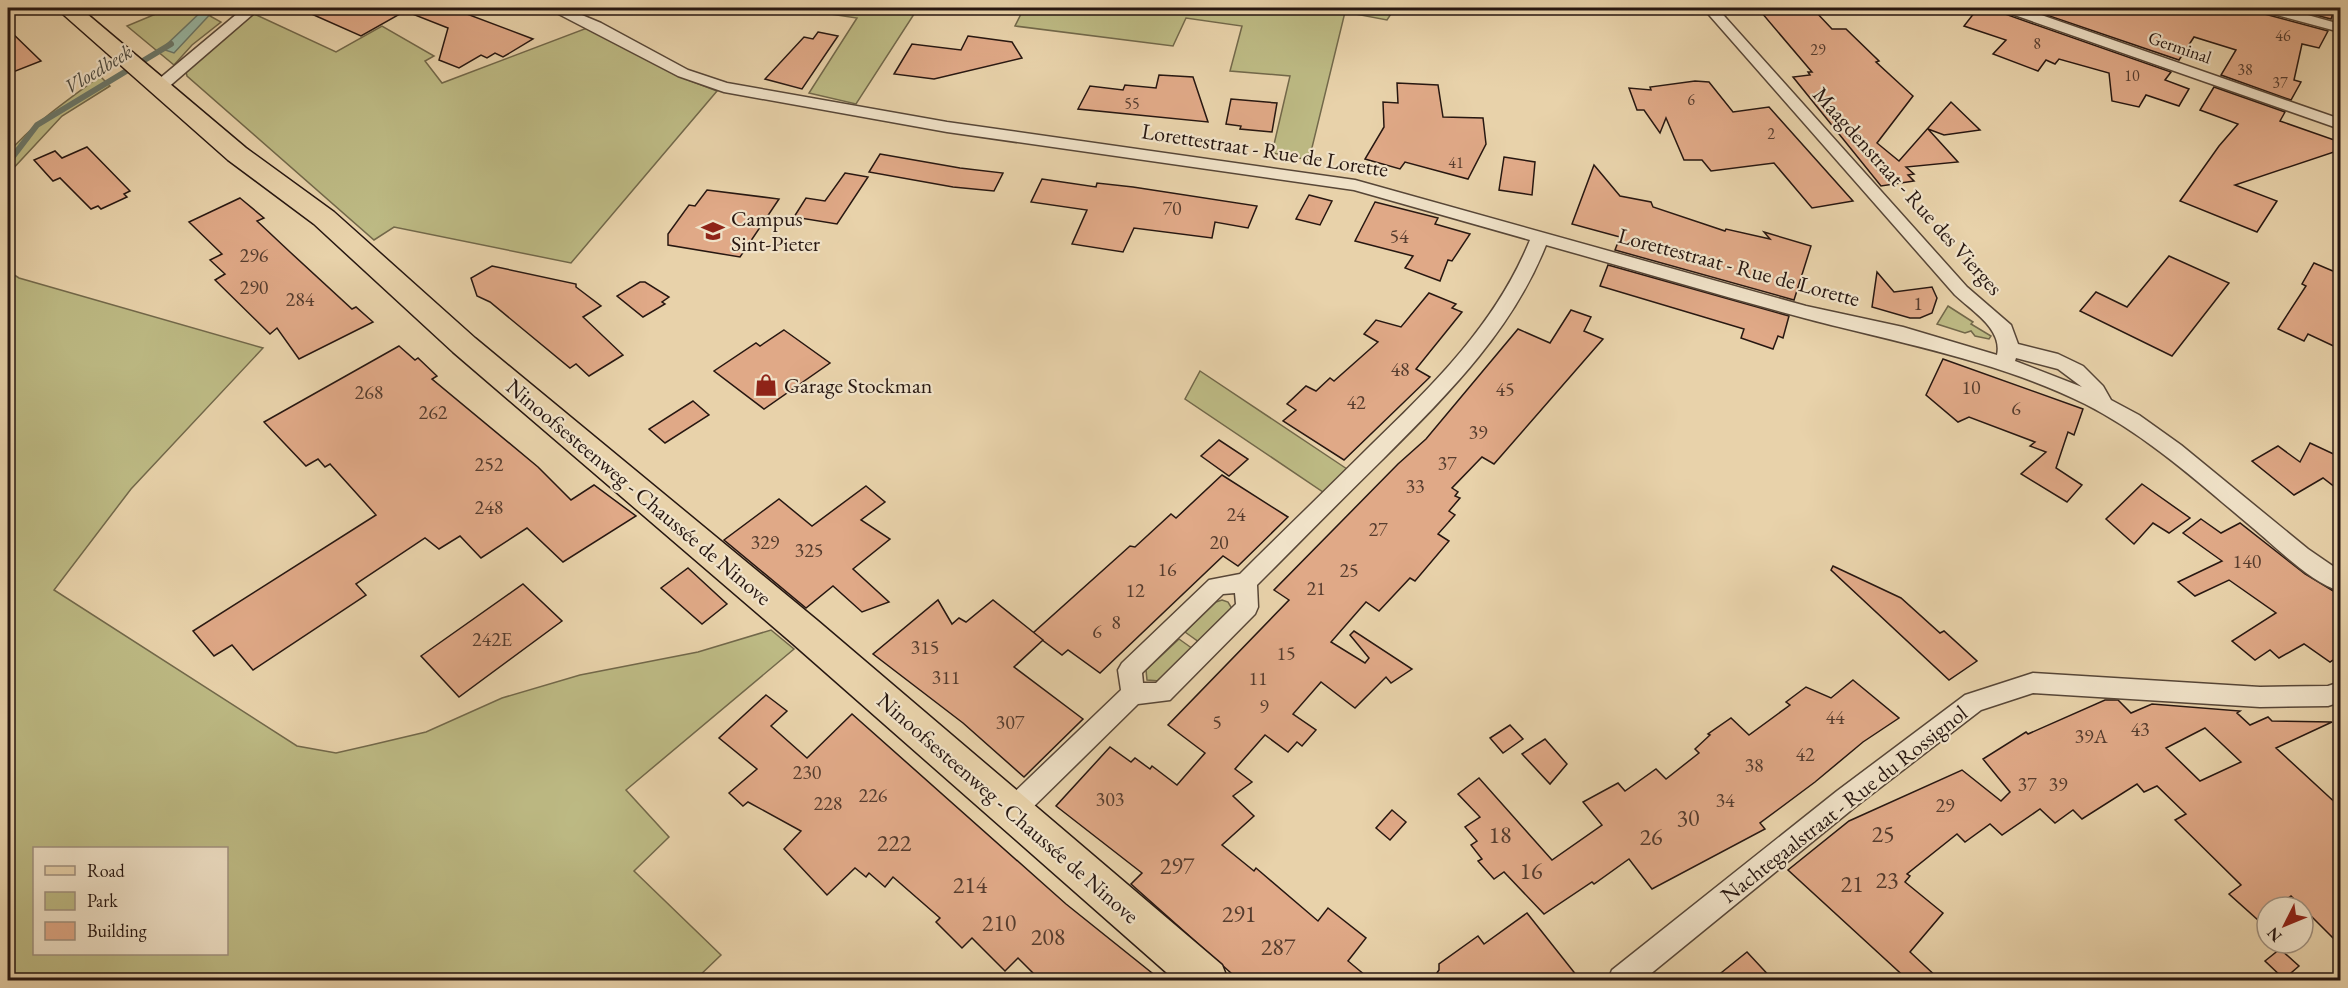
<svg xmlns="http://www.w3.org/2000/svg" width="2348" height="988" viewBox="0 0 2348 988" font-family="'EB Garamond',serif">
<rect width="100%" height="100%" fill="#e8d2aa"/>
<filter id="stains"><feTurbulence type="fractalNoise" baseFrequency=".00333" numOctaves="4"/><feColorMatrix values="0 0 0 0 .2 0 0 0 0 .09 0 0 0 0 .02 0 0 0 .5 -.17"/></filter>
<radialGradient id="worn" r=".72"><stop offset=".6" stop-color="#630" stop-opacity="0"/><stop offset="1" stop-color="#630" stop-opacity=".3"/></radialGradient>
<g fill="#bdba84" stroke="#72684a" stroke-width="1.5" fill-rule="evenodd">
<path d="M 170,8 L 217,8 L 210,16 L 221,22 L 192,45 L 174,65 L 127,26 Z"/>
<path d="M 835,8 L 918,8 L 856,104 L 809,93 L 857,18 L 830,14 Z"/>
<path d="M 1024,8 L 1367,8 L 1391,14 L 1387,20 L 1345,12 L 1309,160 L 1272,153 L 1290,76 L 1230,71 L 1242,26 L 1186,18 L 1173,46 L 1015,26 Z"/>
<path d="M 250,12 L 336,52 L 382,26 L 434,56 L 425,61 L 442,83 L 587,28 L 678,76 L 717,91 L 571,263 L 394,227 L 374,240 L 187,76 L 186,72 Z"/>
<path d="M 100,76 L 110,86 L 62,116 L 8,174 L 8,153 C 35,122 68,100 100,76 Z"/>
<path d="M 8,271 L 19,278 L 263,348 L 131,489 L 54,590 L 297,746 L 336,753 L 371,745 L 426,732 L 502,698 L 580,675 L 698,652 L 771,630 L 794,649 L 626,790 L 669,837 L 634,871 L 721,955 L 695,980 L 8,980 ZM 34,848 L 226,848 L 226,954 L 34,954 Z"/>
<path d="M 1948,306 L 1973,322 L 1971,324 L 1991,336 L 1989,339 L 1975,336 L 1971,331 L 1965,333 L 1937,324 Z"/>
<path d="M 1200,371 L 1350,471 L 1326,494 L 1185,399 Z"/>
<path d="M 1222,600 L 1228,602 L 1231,607 L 1230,612 L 1199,642 L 1185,632 L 1216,602 Z"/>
<path d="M 1179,639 L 1193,649 L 1160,681 L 1147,680 L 1146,670 Z"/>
</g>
<path fill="#98b8a5" stroke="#6b786a" stroke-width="1.5" d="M 205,8 L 216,8 L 174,53 L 162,49 Z"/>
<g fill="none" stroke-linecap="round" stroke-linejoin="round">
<path stroke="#6b786a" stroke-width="6" d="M 8,163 L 37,125 L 171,44"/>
</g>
<g fill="#e0a987" stroke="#271711" stroke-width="1.5" fill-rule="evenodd">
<path d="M 298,8 L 451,8 L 533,39 L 503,57 L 495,53 L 487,58 L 481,55 L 459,68 L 439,60 L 448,28 L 405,11 L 361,36 Z"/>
<path d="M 1978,8 L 1999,8 L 2002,13 L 2171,72 L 2165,80 L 2189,89 L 2179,106 L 2146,95 L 2139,107 L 2112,101 L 2109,73 L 2059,59 L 2055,64 L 2046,60 L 2038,71 L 1993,54 L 2006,40 L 1964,26 Z"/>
<path d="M 2026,8 L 2258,8 L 2261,13 L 2328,31 L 2319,48 L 2302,44 L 2294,80 L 2301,82 L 2291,100 L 2221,75 L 2236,50 L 2194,37 L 2179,60 Z"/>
<path d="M 2289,8 L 2335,8 L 2331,19 Z"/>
<path d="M 1797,9 L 1801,14 L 1816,12 L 1832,29 L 1846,29 L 1879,61 L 1876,62 L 1913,96 L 1877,143 L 1899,161 L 1951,102 L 1980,130 L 1944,135 L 1928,129 L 1958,162 L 1906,167 L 1914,174 L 1908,175 L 1914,181 L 1881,186 L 1793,77 L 1810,75 L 1808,72 L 1812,72 L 1761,12 Z"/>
<path d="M 8,29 L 41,61 L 8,74 Z"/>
<path d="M 818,32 L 838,36 L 802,89 L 765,79 L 804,37 L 813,39 Z"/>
<path d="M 968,36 L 1012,42 L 1022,58 L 934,79 L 894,74 L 912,44 L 961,50 Z"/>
<path d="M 1159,75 L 1193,77 L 1208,122 L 1078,109 L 1090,86 L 1123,90 L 1125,85 L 1156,88 Z"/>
<path d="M 1695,81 L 1709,82 L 1733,112 L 1769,107 L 1853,201 L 1812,208 L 1774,163 L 1711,171 L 1702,160 L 1684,160 L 1666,118 L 1660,133 L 1644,110 L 1637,110 L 1629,88 L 1651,90 L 1650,87 Z"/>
<path d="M 1397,83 L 1438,85 L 1443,117 L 1483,118 L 1486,144 L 1468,179 L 1405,162 L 1400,169 L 1365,159 L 1384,127 L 1383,102 L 1398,103 Z"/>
<path d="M 2214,87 L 2285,112 L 2280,121 L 2340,142 L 2340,150 L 2235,185 L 2277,201 L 2257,232 L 2180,201 L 2219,146 L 2238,124 L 2200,110 Z"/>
<path d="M 1231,99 L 1277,103 L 1272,132 L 1240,129 L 1241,126 L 1226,124 Z"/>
<path d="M 87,147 L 130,191 L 124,194 L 127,197 L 101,209 L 98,206 L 91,209 L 60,178 L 53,181 L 34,160 L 55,151 L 62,158 Z"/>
<path d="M 880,154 L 960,168 L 1003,173 L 994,191 L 953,187 L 869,172 Z"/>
<path d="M 1504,157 L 1535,162 L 1532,195 L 1499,190 Z"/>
<path d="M 1594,165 L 1620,196 L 1651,202 L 1653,207 L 1725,231 L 1726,229 L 1770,239 L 1764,232 L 1811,246 L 1794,300 L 1615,250 L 1620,237 L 1572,224 Z"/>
<path d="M 845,173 L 868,177 L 837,224 L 794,217 L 806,198 L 825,201 Z"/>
<path d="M 1042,179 L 1096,187 L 1097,183 L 1133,187 L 1257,206 L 1248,228 L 1215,222 L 1212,238 L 1134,228 L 1123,252 L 1072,244 L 1087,210 L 1031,202 Z"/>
<path d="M 707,190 L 779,199 L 740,257 L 668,245 L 668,234 L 689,205 L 695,206 Z"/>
<path d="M 1309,195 L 1332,201 L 1320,225 L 1296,219 Z"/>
<path d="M 240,198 L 264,218 L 257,221 L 290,252 L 352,309 L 356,307 L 373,322 L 299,359 L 277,328 L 270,334 L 215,280 L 225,274 L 210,260 L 222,254 L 189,222 Z"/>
<path d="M 1375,202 L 1438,218 L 1435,224 L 1470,234 L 1452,261 L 1448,260 L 1440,281 L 1405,268 L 1413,256 L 1355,241 Z"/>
<path d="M 2169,256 L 2229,283 L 2172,356 L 2080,311 L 2096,292 L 2127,307 Z"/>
<path d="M 2314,263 L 2340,274 L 2340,349 L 2308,334 L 2304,341 L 2278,329 L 2306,286 L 2302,284 Z"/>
<path d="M 1608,265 L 1789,316 L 1783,338 L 1778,336 L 1773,349 L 1741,338 L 1744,329 L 1600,286 Z"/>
<path d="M 492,266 L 576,284 L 576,287 L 601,306 L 583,317 L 623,355 L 589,376 L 576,364 L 570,368 L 490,302 L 477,296 L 471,278 Z"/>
<path d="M 1877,272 L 1894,292 L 1932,287 L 1937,298 L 1932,313 L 1920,318 L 1910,318 L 1872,307 Z"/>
<path d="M 640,282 L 645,282 L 669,297 L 662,302 L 665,304 L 643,317 L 617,296 Z"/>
<path d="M 1429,293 L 1456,304 L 1452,308 L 1462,312 L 1416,369 L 1430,377 L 1344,460 L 1283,421 L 1296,410 L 1287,404 L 1306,386 L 1316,391 L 1330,378 L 1334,381 L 1378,342 L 1364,334 L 1376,320 L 1401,327 Z"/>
<path d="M 1571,310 L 1591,317 L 1584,331 L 1603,339 L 1494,464 L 1482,457 L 1452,488 L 1458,492 L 1455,496 L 1460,498 L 1449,511 L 1455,515 L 1438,534 L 1449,541 L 1415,581 L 1410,578 L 1379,611 L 1366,602 L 1331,642 L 1365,663 L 1369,658 L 1350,635 L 1354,631 L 1412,669 L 1391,683 L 1386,677 L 1355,708 L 1321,682 L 1293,714 L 1316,730 L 1302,746 L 1297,742 L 1288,752 L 1265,735 L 1235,769 L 1252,782 L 1233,796 L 1254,816 L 1222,845 L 1254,871 L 1256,868 L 1318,921 L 1328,908 L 1366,938 L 1348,961 L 1372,981 L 1240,981 L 1131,884 L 1142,873 L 1056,806 L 1110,747 L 1131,762 L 1135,758 L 1150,769 L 1152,766 L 1177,785 L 1205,753 L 1168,725 L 1289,600 L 1274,590 L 1398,464 L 1426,439 L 1518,329 L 1550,343 Z"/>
<path d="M 784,330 L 830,363 L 764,409 L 714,371 L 756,343 L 760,346 Z"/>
<path d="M 399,346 L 415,360 L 418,358 L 437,376 L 432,379 L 538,467 L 571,500 L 594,485 L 636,516 L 563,562 L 527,528 L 481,558 L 460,536 L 439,549 L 425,538 L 356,584 L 366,595 L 253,670 L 232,645 L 214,656 L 193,631 L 376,515 L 330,464 L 325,467 L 318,459 L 306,466 L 264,422 Z"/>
<path d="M 1943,359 L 2083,409 L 2074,435 L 2068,432 L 2056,468 L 2082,485 L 2067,502 L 2021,474 L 2046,452 L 2030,446 L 2035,442 L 1969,417 L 1958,422 L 1926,395 Z"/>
<path d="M 693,401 L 709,415 L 665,443 L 649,429 Z"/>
<path d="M 1219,440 L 1248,459 L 1229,476 L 1201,456 Z"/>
<path d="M 2310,443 L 2340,457 L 2340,491 L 2323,478 L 2294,495 L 2252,461 L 2278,446 L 2300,462 Z"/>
<path d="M 1222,475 L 1288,517 L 1238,566 L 1223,556 L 1100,673 L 1068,650 L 1062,655 L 1033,633 L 1130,546 L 1135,547 L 1171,514 L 1176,518 Z"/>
<path d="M 2142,484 L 2190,518 L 2169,533 L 2153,523 L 2134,544 L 2106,519 Z"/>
<path d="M 866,486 L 885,502 L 861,520 L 890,539 L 853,569 L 889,602 L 862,612 L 833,586 L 806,608 L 724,540 L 779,499 L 812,526 Z"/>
<path d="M 2201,519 L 2221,533 L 2240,523 L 2305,574 L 2340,595 L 2340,655 L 2330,662 L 2304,644 L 2279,658 L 2270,650 L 2255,660 L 2232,641 L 2276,613 L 2229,580 L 2195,596 L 2178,582 L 2222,561 L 2183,533 Z"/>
<path d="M 1833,566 L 1901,598 L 1940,633 L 1944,631 L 1977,661 L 1949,680 L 1831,570 Z"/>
<path d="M 688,568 L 727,604 L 702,624 L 661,588 Z"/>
<path d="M 523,584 L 562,621 L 459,697 L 421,656 Z"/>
<path d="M 938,600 L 952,624 L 959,618 L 966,622 L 993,600 L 1043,640 L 1014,667 L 1083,719 L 1024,777 L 963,723 L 873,654 Z"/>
<path d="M 1853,680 L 1899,718 L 1863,742 L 1815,782 L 1760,823 L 1765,829 L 1652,889 L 1629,859 L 1594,884 L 1592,882 L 1544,914 L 1504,872 L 1494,879 L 1478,861 L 1482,859 L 1471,845 L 1477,841 L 1465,827 L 1480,817 L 1458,794 L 1479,778 L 1552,860 L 1602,825 L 1583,802 L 1618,783 L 1625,791 L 1656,769 L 1666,779 L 1699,753 L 1695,749 L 1710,735 L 1708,734 L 1731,718 L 1749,735 L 1790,705 L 1786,702 L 1806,687 L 1831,698 Z"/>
<path d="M 766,695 L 787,711 L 771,726 L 807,758 L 852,714 L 1066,904 L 1162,981 L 1041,981 L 1018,958 L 1005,971 L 972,938 L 962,948 L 936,922 L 940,918 L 893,877 L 885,887 L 869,873 L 866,877 L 855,868 L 827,895 L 784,849 L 801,831 L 748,802 L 743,806 L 729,793 L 757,769 L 719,738 Z"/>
<path d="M 2105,700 L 2118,700 L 2131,713 L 2152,704 L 2240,711 L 2237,713 L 2250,725 L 2268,717 L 2272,721 L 2332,722 L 2276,748 L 2340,807 L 2340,945 L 2291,896 L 2276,907 L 2267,907 L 2267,914 L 2258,920 L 2229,894 L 2241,885 L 2175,820 L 2186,814 L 2157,786 L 2144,792 L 2137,784 L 2082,819 L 2073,810 L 2055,823 L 2040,809 L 2002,835 L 1990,824 L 1965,842 L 1957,834 L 1907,874 L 1910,876 L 1905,882 L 1943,913 L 1910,952 L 1941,981 L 1909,981 L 1788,870 L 1849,821 L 1962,770 L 2001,801 L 2010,792 L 1983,759 L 2026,732 L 2028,734 ZM 2205,728 L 2241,762 L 2200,781 L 2166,748 Z"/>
<path d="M 1510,725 L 1523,739 L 1503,753 L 1490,738 Z"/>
<path d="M 1545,739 L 1567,764 L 1550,784 L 1522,754 Z"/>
<path d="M 1392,810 L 1406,822 L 1390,840 L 1376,828 Z"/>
<path d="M 1527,913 L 1581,981 L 1431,981 L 1439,970 L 1439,964 L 1478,936 L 1484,944 Z"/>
<path d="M 2280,949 L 2299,966 L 2284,979 L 2265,961 Z"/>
<path d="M 1747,952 L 1774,981 L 1711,981 Z"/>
</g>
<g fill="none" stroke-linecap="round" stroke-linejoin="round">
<g stroke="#574637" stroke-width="3">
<g id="minor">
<path d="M 244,8 L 260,8 L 165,90 L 153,90 L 151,87 L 153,84 Z"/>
<path d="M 547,8 L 565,8 L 601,23 L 688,70 L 727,83 L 947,122 L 1355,180 L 1806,306 L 1903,327 L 1997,355 C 2003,329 1972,311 1955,295 L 1703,8 L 1717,8 L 1967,287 L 2011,325 L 2018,344 L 2058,354 L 2083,366 L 2103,386 L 2111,400 L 2139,415 L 2181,445 L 2308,549 L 2340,571 L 2340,591 C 2311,583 2276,547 2253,528 C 2199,483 2148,436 2085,404 C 1996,360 1899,343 1804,318 C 1718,295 1632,269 1546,245 C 1512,331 1448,394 1384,458 C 1341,500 1299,543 1257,585 L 1258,607 L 1255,614 L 1170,700 L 1138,704 L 1022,818 L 1013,822 L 1004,818 L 1000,810 L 1004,802 L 1121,690 L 1118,670 L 1122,663 L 1209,580 L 1240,574 C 1283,531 1327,489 1370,446 C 1434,384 1496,324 1530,240 L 1354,190 L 947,132 L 724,92 L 678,76 ZM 2016,358 L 2058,369 L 2082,387 L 2015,361 ZM 1235,593 L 1236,604 L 1156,683 L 1143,683 L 1142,673 L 1223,594 Z"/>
<path d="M 2001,8 L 2021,8 L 2340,119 L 2340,129 L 2003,11 Z"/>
<path d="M 2260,8 L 2282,8 L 2340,24 L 2340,32 L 2262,11 Z"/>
<path d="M 2033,673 L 2260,687 L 2328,686 L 2340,682 L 2340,702 L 2328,706 L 2260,707 L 2033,693 L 1981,710 L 1855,807 L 1643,980 L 1608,980 L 1612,970 L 1837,791 L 1965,695 Z"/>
</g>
</g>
<g stroke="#271711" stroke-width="3">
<path id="primary" d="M 56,8 L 80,8 L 246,148 L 334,212 L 475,338 L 818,621 L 1222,965 L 1228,980 L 1175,980 L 792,643 L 453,352 L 314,224 L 228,160 Z"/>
</g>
<use href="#minor" fill="#f0e2c8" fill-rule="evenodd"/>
<use href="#primary" fill="#e8d2aa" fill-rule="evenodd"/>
</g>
<defs>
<g id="school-bare" transform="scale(1.8)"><path d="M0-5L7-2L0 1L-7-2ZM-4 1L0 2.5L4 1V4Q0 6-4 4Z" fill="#8f2418" stroke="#f0e2c8" stroke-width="2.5" paint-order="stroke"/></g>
<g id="shop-bare" transform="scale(1.8)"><path d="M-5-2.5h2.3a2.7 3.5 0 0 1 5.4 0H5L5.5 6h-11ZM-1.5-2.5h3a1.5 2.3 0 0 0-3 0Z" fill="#8f2418" stroke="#f0e2c8" stroke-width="2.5" paint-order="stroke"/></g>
</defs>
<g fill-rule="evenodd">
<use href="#school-bare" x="713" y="231"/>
<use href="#shop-bare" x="766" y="385"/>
</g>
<g text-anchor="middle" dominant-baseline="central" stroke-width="4.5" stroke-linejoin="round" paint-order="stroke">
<g font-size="16" fill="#553c2e">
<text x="2283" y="35">46</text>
<text x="2037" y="43">8</text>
<text x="1818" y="49">29</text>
<text x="2245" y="69">38</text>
<text x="2132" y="75">10</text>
<text x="2280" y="82">37</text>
<text x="1691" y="99">6</text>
<text x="1132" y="103">55</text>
<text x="1771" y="133">2</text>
<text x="1456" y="162">41</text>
</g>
<g font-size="18" fill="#271711" stroke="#f0e2c8">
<text transform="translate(2180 47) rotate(19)">Germinal</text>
</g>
<g font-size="20" font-style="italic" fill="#49473d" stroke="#f0e2c8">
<text transform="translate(98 69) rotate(-31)">Vloedbeek</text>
</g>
<g font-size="20" fill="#553c2e">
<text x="1172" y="208">70</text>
<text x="1399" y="236">54</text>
<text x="254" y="255">296</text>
<text x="254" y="287">290</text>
<text x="300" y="299">284</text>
<text x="1918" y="303">1</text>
<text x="1400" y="369">48</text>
<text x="1971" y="387">10</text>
<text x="1505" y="389">45</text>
<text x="369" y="392">268</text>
<text x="1356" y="402">42</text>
<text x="2016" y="408">6</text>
<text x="433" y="412">262</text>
<text x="1478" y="432">39</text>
<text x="1447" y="463">37</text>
<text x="489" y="464">252</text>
<text x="1415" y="486">33</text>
<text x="489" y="507">248</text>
<text x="1236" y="514">24</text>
<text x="1378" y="529">27</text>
<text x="765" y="542">329</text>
<text x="1219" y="542">20</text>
<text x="809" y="550">325</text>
<text x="2247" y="561">140</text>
<text x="1167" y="569">16</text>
<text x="1349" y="570">25</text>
<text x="1316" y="588">21</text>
<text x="1135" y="590">12</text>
<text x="1116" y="622">8</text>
<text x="1097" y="631">6</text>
<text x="492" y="639">242E</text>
<text x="925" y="647">315</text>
<text x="1286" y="653">15</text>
<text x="946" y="677">311</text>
<text x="1258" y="678">11</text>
<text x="1264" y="706">9</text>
<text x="1835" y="717">44</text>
<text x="1010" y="722">307</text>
<text x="1217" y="722">5</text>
<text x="2140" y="729">43</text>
<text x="2091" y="736">39A</text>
<text x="1805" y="754">42</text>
<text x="1754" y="765">38</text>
<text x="807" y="772">230</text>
<text x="2027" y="784">37</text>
<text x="2058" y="784">39</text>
<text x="873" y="795">226</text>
<text x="1110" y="799">303</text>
<text x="1725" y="800">34</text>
<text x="828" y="803">228</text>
<text x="1945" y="805">29</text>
</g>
<g font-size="22" fill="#271711" stroke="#f0e2c8">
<text transform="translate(1265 150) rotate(9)">Lorettestraat - Rue de Lorette</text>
<text transform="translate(1908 191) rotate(48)">Maagdenstraat - Rue des Vierges</text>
<text transform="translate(1739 267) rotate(15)">Lorettestraat - Rue de Lorette</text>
<text transform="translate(639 492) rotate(40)">Ninoofsesteenweg - Chaussée de Ninove</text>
<text transform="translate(1844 804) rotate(-38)">Nachtegaalstraat - Rue du Rossignol</text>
<text transform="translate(1008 808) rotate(41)">Ninoofsesteenweg - Chaussée de Ninove</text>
</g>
<g font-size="22" fill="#271711" stroke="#f0e2c8" text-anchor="start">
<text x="731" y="218">Campus<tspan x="731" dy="25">Sint-Pieter</tspan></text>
<text x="784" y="385">Garage Stockman</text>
</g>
<g font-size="24" fill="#553c2e">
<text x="1688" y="817">30</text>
<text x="1883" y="833">25</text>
<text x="1500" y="834">18</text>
<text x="1651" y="836">26</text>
<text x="894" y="842">222</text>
<text x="1177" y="865">297</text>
<text x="1531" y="870">16</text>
<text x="1887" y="879">23</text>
<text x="1852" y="883">21</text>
<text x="970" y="884">214</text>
<text x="1239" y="913">291</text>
<text x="999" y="922">210</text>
<text x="1048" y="936">208</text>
<text x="1278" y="946">287</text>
</g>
</g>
<rect width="2348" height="988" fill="none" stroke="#e8d2aa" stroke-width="30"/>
<rect x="9" y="9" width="2330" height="970" fill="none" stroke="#271711" stroke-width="3"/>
<rect x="15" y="15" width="2318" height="958" fill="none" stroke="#271711" stroke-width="1.5"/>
<rect x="33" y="847" width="195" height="108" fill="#f0e2c8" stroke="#a0917f" stroke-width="1.5"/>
<rect x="45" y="866" width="30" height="9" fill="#e8d2aa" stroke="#a0917f" stroke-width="1.5"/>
<text x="87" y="877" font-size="18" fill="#271711">Road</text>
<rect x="45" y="892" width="30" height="18" fill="#bdba84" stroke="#a0917f" stroke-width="1.5"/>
<text x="87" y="907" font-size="18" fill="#271711">Park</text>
<rect x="45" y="922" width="30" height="18" fill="#e0a987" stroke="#a0917f" stroke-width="1.5"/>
<text x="87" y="937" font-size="18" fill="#271711">Building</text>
<g transform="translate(2285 925) rotate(227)"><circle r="28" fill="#f0e2c8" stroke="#a0917f" stroke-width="1.5"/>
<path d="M0-4.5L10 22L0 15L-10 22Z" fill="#8f2418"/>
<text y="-9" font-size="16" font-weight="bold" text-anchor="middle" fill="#271711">N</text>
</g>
<rect width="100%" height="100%" filter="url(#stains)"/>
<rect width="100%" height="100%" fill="url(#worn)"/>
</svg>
